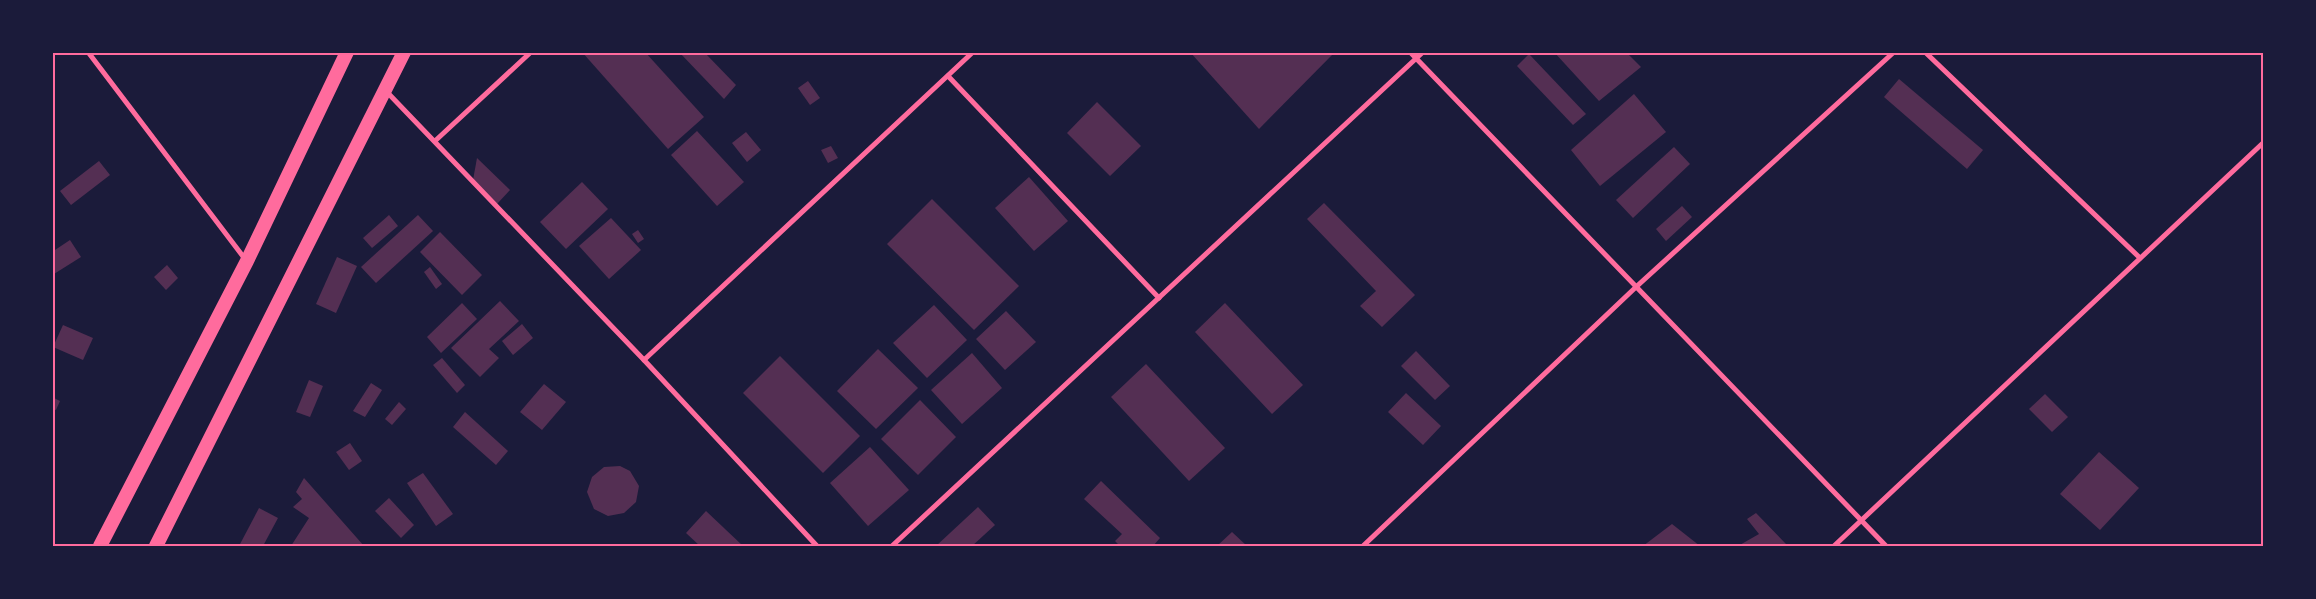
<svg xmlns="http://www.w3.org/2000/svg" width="2316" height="599" viewBox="0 0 2316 599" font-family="'Open Sans',sans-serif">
<rect width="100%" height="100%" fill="#1b1b3a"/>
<g fill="#542f53">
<path d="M 582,52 L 645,52 L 704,117 L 668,149 Z"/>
<path d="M 679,52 L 704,52 L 736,85 L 724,99 Z"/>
<path d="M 1190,52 L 1335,52 L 1259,129 Z"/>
<path d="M 1554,52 L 1626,52 L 1641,67 L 1599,101 Z"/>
<path d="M 1529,54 L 1586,114 L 1573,125 L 1517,66 Z"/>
<path d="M 1899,79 L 1983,150 L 1967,169 L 1884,97 Z"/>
<path d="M 808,81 L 820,98 L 810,105 L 798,88 Z"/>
<path d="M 1634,94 L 1666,132 L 1600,186 L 1571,150 Z"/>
<path d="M 1097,102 L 1141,146 L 1110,176 L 1067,133 Z"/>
<path d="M 697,131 L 744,182 L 717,206 L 671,155 Z"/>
<path d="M 746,132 L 761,150 L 747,162 L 732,143 Z"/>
<path d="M 831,146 L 838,158 L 828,163 L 821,150 Z"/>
<path d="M 1674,147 L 1690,164 L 1633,218 L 1616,200 Z"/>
<path d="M 477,158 L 510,190 L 497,204 L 473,180 Z"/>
<path d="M 99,161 L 110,175 L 71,205 L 60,191 Z"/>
<path d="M 1029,177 L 1068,221 L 1034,251 L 995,208 Z"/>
<path d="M 582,182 L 608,209 L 566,249 L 540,222 Z"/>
<path d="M 932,199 L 1019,286 L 974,330 L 887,244 Z"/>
<path d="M 1324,203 L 1415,295 L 1382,327 L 1360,306 L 1376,291 L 1307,219 Z"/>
<path d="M 1682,206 L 1692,217 L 1666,241 L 1656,229 Z"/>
<path d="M 389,215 L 398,226 L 372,248 L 363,238 Z"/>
<path d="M 418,215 L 433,231 L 376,283 L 361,267 Z"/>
<path d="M 611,218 L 641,250 L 609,279 L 579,246 Z"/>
<path d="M 638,230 L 644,239 L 638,243 L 632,234 Z"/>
<path d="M 440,232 L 482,275 L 462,295 L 420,252 Z"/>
<path d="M 70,240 L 81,257 L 54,274 L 52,252 Z"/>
<path d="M 337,257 L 357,266 L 336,313 L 316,304 Z"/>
<path d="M 167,265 L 178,278 L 166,290 L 154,277 Z"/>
<path d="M 430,267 L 442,284 L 436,289 L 424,272 Z"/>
<path d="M 500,301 L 519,321 L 489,349 L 499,358 L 480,377 L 451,348 Z"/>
<path d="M 462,303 L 477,319 L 441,353 L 427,337 Z"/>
<path d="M 1225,303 L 1303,385 L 1272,414 L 1195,332 Z"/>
<path d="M 934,305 L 967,340 L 927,378 L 893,343 Z"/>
<path d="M 1006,311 L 1036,342 L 1005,370 L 976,339 Z"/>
<path d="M 522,324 L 533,338 L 513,355 L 502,341 Z"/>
<path d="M 63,325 L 93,338 L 83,360 L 53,347 Z"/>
<path d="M 878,349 L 918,388 L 876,429 L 837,391 Z"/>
<path d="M 1416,351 L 1450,386 L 1435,400 L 1401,366 Z"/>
<path d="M 972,353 L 1002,388 L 962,424 L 931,390 Z"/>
<path d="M 780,356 L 860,436 L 823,473 L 743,393 Z"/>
<path d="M 442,358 L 465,385 L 457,393 L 433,365 Z"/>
<path d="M 1146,364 L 1225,448 L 1189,481 L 1111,397 Z"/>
<path d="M 309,380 L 323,386 L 310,417 L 296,412 Z"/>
<path d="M 371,383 L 382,390 L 365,417 L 353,411 Z"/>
<path d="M 544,384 L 566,402 L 542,430 L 520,412 Z"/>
<path d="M 1406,393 L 1441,426 L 1423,445 L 1388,412 Z"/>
<path d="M 2045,394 L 2068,417 L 2052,432 L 2029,409 Z"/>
<path d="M 52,397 L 60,401 L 56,410 L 52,409 Z"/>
<path d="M 920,400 L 956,437 L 918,475 L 881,439 Z"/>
<path d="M 399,402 L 406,409 L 392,425 L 385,419 Z"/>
<path d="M 465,412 L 508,451 L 496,465 L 453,427 Z"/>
<path d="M 350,443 L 362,461 L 349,470 L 336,452 Z"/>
<path d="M 870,447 L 909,490 L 868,526 L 830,483 Z"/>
<path d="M 2099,452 L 2139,488 L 2100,530 L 2060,494 Z"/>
<path d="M 620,466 L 630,471 L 639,486 L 636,502 L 624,513 L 608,516 L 594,509 L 587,492 L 592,477 L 604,467 Z"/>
<path d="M 423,473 L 453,514 L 436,526 L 407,483 Z"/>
<path d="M 304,478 L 364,546 L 291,546 L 309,518 L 293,507 L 302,499 L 296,492 Z"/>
<path d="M 1101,481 L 1160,538 L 1153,546 L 1120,546 L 1115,541 L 1122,534 L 1084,499 Z"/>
<path d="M 389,498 L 414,525 L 401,538 L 375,511 Z"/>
<path d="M 978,507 L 995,525 L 972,546 L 936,546 Z"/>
<path d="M 259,508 L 278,518 L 263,546 L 239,546 Z"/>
<path d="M 706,511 L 743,546 L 700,546 L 686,533 Z"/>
<path d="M 1756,513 L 1786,544 L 1788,546 L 1738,546 L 1759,534 L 1747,519 Z"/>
<path d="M 1672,524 L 1700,546 L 1643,546 Z"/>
<path d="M 1232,532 L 1247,546 L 1217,546 Z"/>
</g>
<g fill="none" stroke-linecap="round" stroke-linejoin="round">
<g stroke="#ff6b9d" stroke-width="5">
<path d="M 88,52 L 245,259"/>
<path d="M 1410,52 L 1886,546"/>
<path d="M 1925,52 L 2140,258"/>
<path d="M 948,76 L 1159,298"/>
<path d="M 386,91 L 644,360 L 817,546"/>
<path d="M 435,141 L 531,52"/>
<path d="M 644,360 L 973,52"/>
<path d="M 892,546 L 1423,52"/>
<path d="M 1363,546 L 1636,287 L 1894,52"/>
<path d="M 1834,546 L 2264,142"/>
</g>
<g stroke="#ff6b9d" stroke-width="14">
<path d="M 100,546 L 247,261 L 347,52"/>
<path d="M 156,546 L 404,52"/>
</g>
</g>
<rect width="2316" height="599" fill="none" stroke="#1b1b3a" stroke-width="108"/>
<rect x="54" y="54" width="2208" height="491" fill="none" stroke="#ff6b9d" stroke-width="2"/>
</svg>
